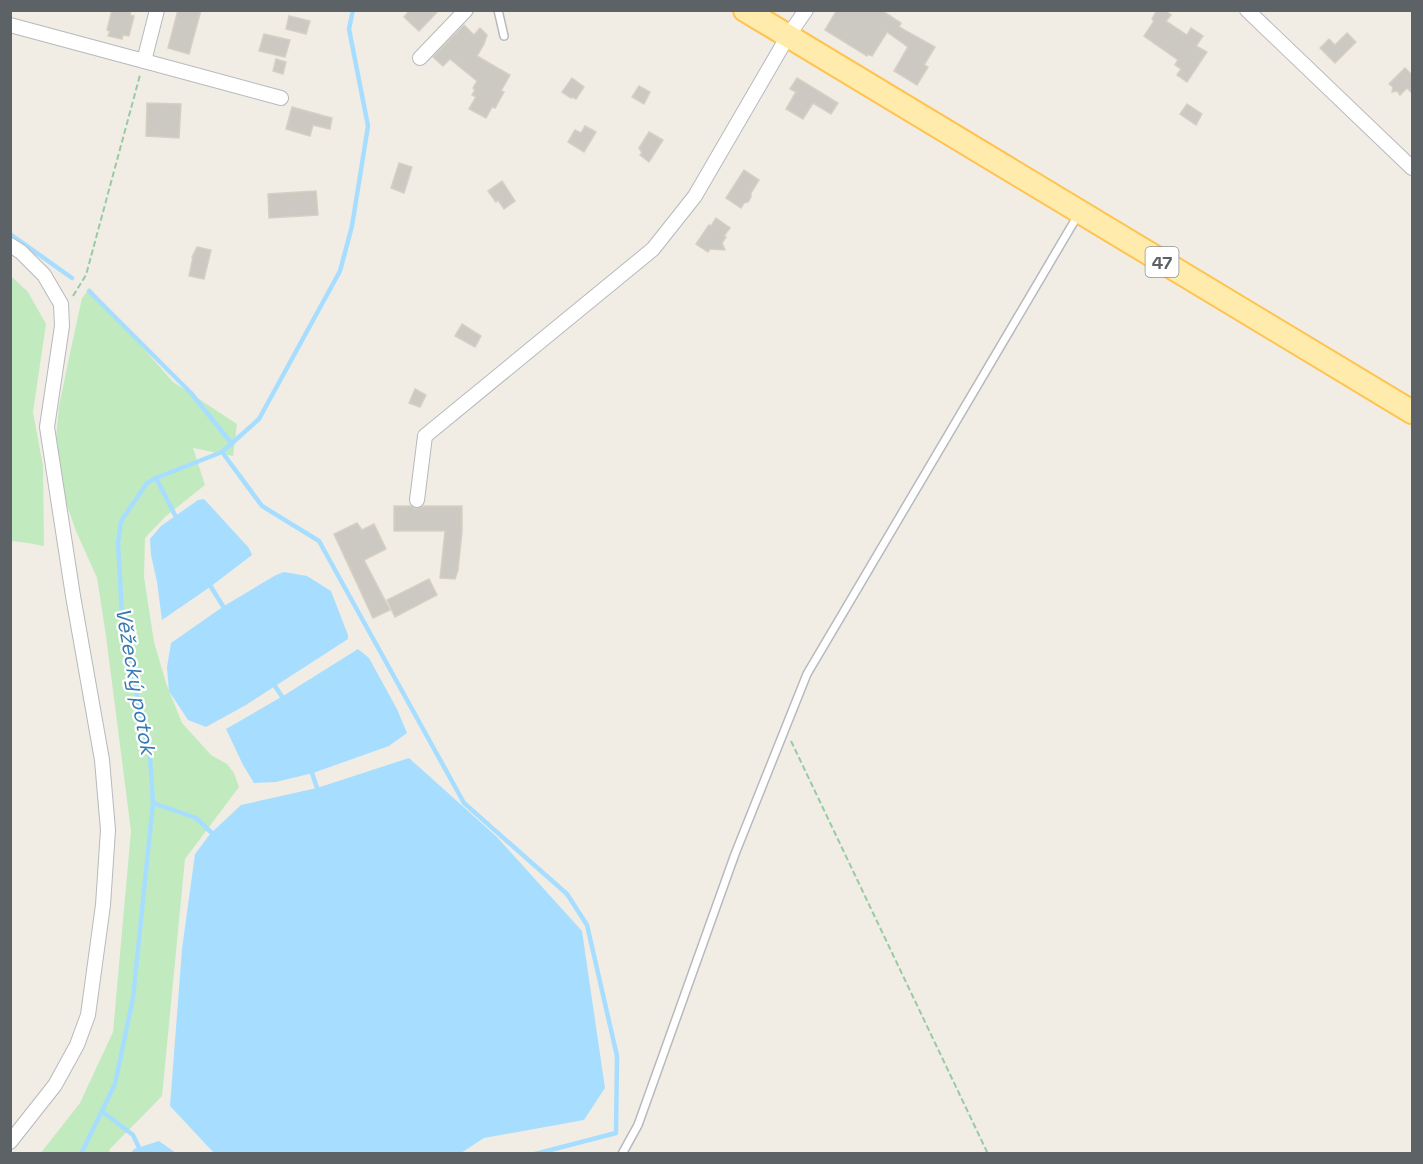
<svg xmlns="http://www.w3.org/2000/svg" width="1423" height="1164" viewBox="0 0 1423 1164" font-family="'Space Grotesk',sans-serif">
<rect width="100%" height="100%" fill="#f1ede5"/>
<g fill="#c2eabf">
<path d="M 11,276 L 28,292 L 46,324 L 33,412 L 43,466 L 44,546 L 28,543 L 11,541 Z"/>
<path d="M 90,288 L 173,382 L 237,424 L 233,456 L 193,448 L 205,485 L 166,516 L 145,538 L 144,577 L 154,642 L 166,683 L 182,723 L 211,755 L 227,764 L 234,773 L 239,787 L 185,859 L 162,1096 L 110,1149 L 109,1153 L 40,1154 L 80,1103 L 113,1032 L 131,831 L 106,636 L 97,578 L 76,531 L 63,494 L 55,448 L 59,406 L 72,344 L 82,298 Z"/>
</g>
<g fill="#a7deff">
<path d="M 204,499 L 249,548 L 252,555 L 210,587 L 162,620 L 157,582 L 151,555 L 150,539 L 161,526 L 198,500 Z"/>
<path d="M 284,572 L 307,576 L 331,591 L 348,635 L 348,639 L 246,705 L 206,727 L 188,720 L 169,691 L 167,667 L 171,643 L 224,606 L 276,575 Z"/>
<path d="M 358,649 L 369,658 L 397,709 L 407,733 L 389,746 L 313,773 L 276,782 L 254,783 L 243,765 L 226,729 L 283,696 Z"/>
<path d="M 409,758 L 497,837 L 582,931 L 605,1088 L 584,1120 L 484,1138 L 461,1153 L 214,1153 L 170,1106 L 182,949 L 195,854 L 210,834 L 241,805 L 317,788 Z"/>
<path d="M 159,1141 L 176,1153 L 131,1153 L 134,1149 Z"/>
</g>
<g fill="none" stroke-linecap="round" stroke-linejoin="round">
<g stroke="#a7deff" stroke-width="4.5">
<path d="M 10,234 L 72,278"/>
<path d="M 89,291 L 191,393 L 232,444"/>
<path d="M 222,452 L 262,506 L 319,541 L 464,803 L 567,894 L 587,925 L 617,1056 L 616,1133 L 535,1154"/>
<path d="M 156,478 L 178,521"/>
<path d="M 208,582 L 226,611"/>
<path d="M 273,683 L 285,701"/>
<path d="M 310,767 L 319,794"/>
<path d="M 153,803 L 196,818 L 214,835"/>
<path d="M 103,1112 L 133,1135 L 142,1154"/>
<path d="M 81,1154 L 115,1084 L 133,998 L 153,803 L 150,757 L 123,633 L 118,543 L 121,521 L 147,483 L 156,478 L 222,452 L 259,419 L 340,271 L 352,226 L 368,126 L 349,29 L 353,10"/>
</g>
</g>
<g fill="#ccc8c2" stroke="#d6cfc3" stroke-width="1.5">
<path d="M 112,10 L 131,10 L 130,15 L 134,16 L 129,36 L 123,35 L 122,39 L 108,36 L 110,31 L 107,30 Z"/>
<path d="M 178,10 L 201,10 L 189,54 L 168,48 Z"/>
<path d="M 410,10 L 439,10 L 419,31 L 404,17 Z"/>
<path d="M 837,10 L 881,10 L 901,23 L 899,27 L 935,47 L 924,65 L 928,67 L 917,85 L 894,71 L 908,47 L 887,32 L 872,56 L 868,54 L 867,56 L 825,30 Z"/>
<path d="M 1157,10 L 1164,10 L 1171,15 L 1166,21 L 1187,35 L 1191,28 L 1203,36 L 1196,46 L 1207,52 L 1187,82 L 1177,75 L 1181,69 L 1175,65 L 1178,60 L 1144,36 L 1154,21 L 1152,19 Z"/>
<path d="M 289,16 L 310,21 L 306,34 L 286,29 Z"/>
<path d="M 464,25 L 474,35 L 480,28 L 487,35 L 484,44 L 477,56 L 510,75 L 501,91 L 504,92 L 495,108 L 492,107 L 486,118 L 469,109 L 476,97 L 472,95 L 475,90 L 473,88 L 477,81 L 450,59 L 443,66 L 433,57 Z"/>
<path d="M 1347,33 L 1356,42 L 1335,63 L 1320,48 L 1329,39 L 1335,45 Z"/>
<path d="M 264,34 L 290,40 L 285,57 L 259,51 Z"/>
<path d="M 276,59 L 286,62 L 283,74 L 273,71 Z"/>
<path d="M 1405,68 L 1413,76 L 1413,94 L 1407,88 L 1400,95 L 1397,91 L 1392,92 L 1393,87 L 1389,84 Z"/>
<path d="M 572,78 L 584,87 L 576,99 L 572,97 L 571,98 L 562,92 Z"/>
<path d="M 797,78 L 838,103 L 831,114 L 813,103 L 803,119 L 786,109 L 796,92 L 790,89 Z"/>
<path d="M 639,86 L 650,92 L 644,104 L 632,97 Z"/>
<path d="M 147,103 L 181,104 L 179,138 L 146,136 Z"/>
<path d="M 1187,104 L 1202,114 L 1196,125 L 1180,114 Z"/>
<path d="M 292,107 L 332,118 L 330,129 L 313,125 L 310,136 L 286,129 Z"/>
<path d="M 585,126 L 596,132 L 584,152 L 568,142 L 575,130 L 581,133 Z"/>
<path d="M 649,132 L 663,140 L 649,162 L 640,155 L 642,153 L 639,148 Z"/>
<path d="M 399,163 L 412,167 L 404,193 L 391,188 Z"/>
<path d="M 744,170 L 759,180 L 751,193 L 751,197 L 748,202 L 744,203 L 741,208 L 726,198 Z"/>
<path d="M 502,181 L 515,201 L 504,209 L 498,200 L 496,202 L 488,191 Z"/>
<path d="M 316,191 L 318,215 L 269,218 L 268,194 Z"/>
<path d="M 716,218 L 730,228 L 724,236 L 726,237 L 722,243 L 725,250 L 710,249 L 708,252 L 696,244 L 709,225 L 711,226 Z"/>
<path d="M 197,247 L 211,250 L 204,279 L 189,276 L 193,257 L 192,257 Z"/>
<path d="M 462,324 L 481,336 L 475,347 L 455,336 Z"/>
<path d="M 415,389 L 426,395 L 420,407 L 409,403 Z"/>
<path d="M 394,506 L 411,506 L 416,509 L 424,506 L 462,506 L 462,531 L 458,570 L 455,579 L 440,578 L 445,531 L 394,531 Z"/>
<path d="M 357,523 L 362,530 L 374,524 L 386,549 L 364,560 L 390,610 L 373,618 L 334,534 Z"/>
<path d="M 429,579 L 437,595 L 395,617 L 387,600 Z"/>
</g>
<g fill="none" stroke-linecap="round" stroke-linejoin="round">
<g stroke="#b6b9bd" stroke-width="10">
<g id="lane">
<path d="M 498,10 L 504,36"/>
<path d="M 622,1154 L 638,1125 L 735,854 L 807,674 L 1078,215"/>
</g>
</g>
<g stroke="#b6b9bd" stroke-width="16">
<g id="street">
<path d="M 1247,10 L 1412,168"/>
<path d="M 10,25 L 144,61 L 157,10"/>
<path d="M 420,58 L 466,10"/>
<path d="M 144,61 L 281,98"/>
<path d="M 10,245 L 21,252 L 44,275 L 61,304 L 62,326 L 47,427 L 73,596 L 102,760 L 108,830 L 103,905 L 88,1015 L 77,1045 L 55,1085 L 10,1142"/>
<path d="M 417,500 L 425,436 L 653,249 L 695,196 L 788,36 L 806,10"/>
</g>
</g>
<g stroke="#ffc350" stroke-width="26">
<path id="primary" d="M 745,10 L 1412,412"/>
</g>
<g stroke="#97cca3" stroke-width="2" stroke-dasharray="6 3" stroke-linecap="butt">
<path d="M 73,296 L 86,275 L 140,75"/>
<path d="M 791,741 L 988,1154"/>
</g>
<use href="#lane" stroke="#fff" stroke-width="7"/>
<use href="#street" stroke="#fff" stroke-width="14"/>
<use href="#primary" stroke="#ffecac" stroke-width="22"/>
</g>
<g text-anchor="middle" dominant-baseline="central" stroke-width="4.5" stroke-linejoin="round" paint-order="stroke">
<rect fill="#fff" stroke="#8e9195" stroke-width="1.5" x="1145.5" y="247" width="33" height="30" rx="4.5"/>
<g font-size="18" font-weight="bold" fill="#5d6267">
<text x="1162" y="262">47</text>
</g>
<g font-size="21" font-style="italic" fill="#367ab2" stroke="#fff">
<text transform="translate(136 681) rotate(80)">Věžecký potok</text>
</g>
</g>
<rect width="1423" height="1164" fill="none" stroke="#5d6267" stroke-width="24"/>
</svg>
